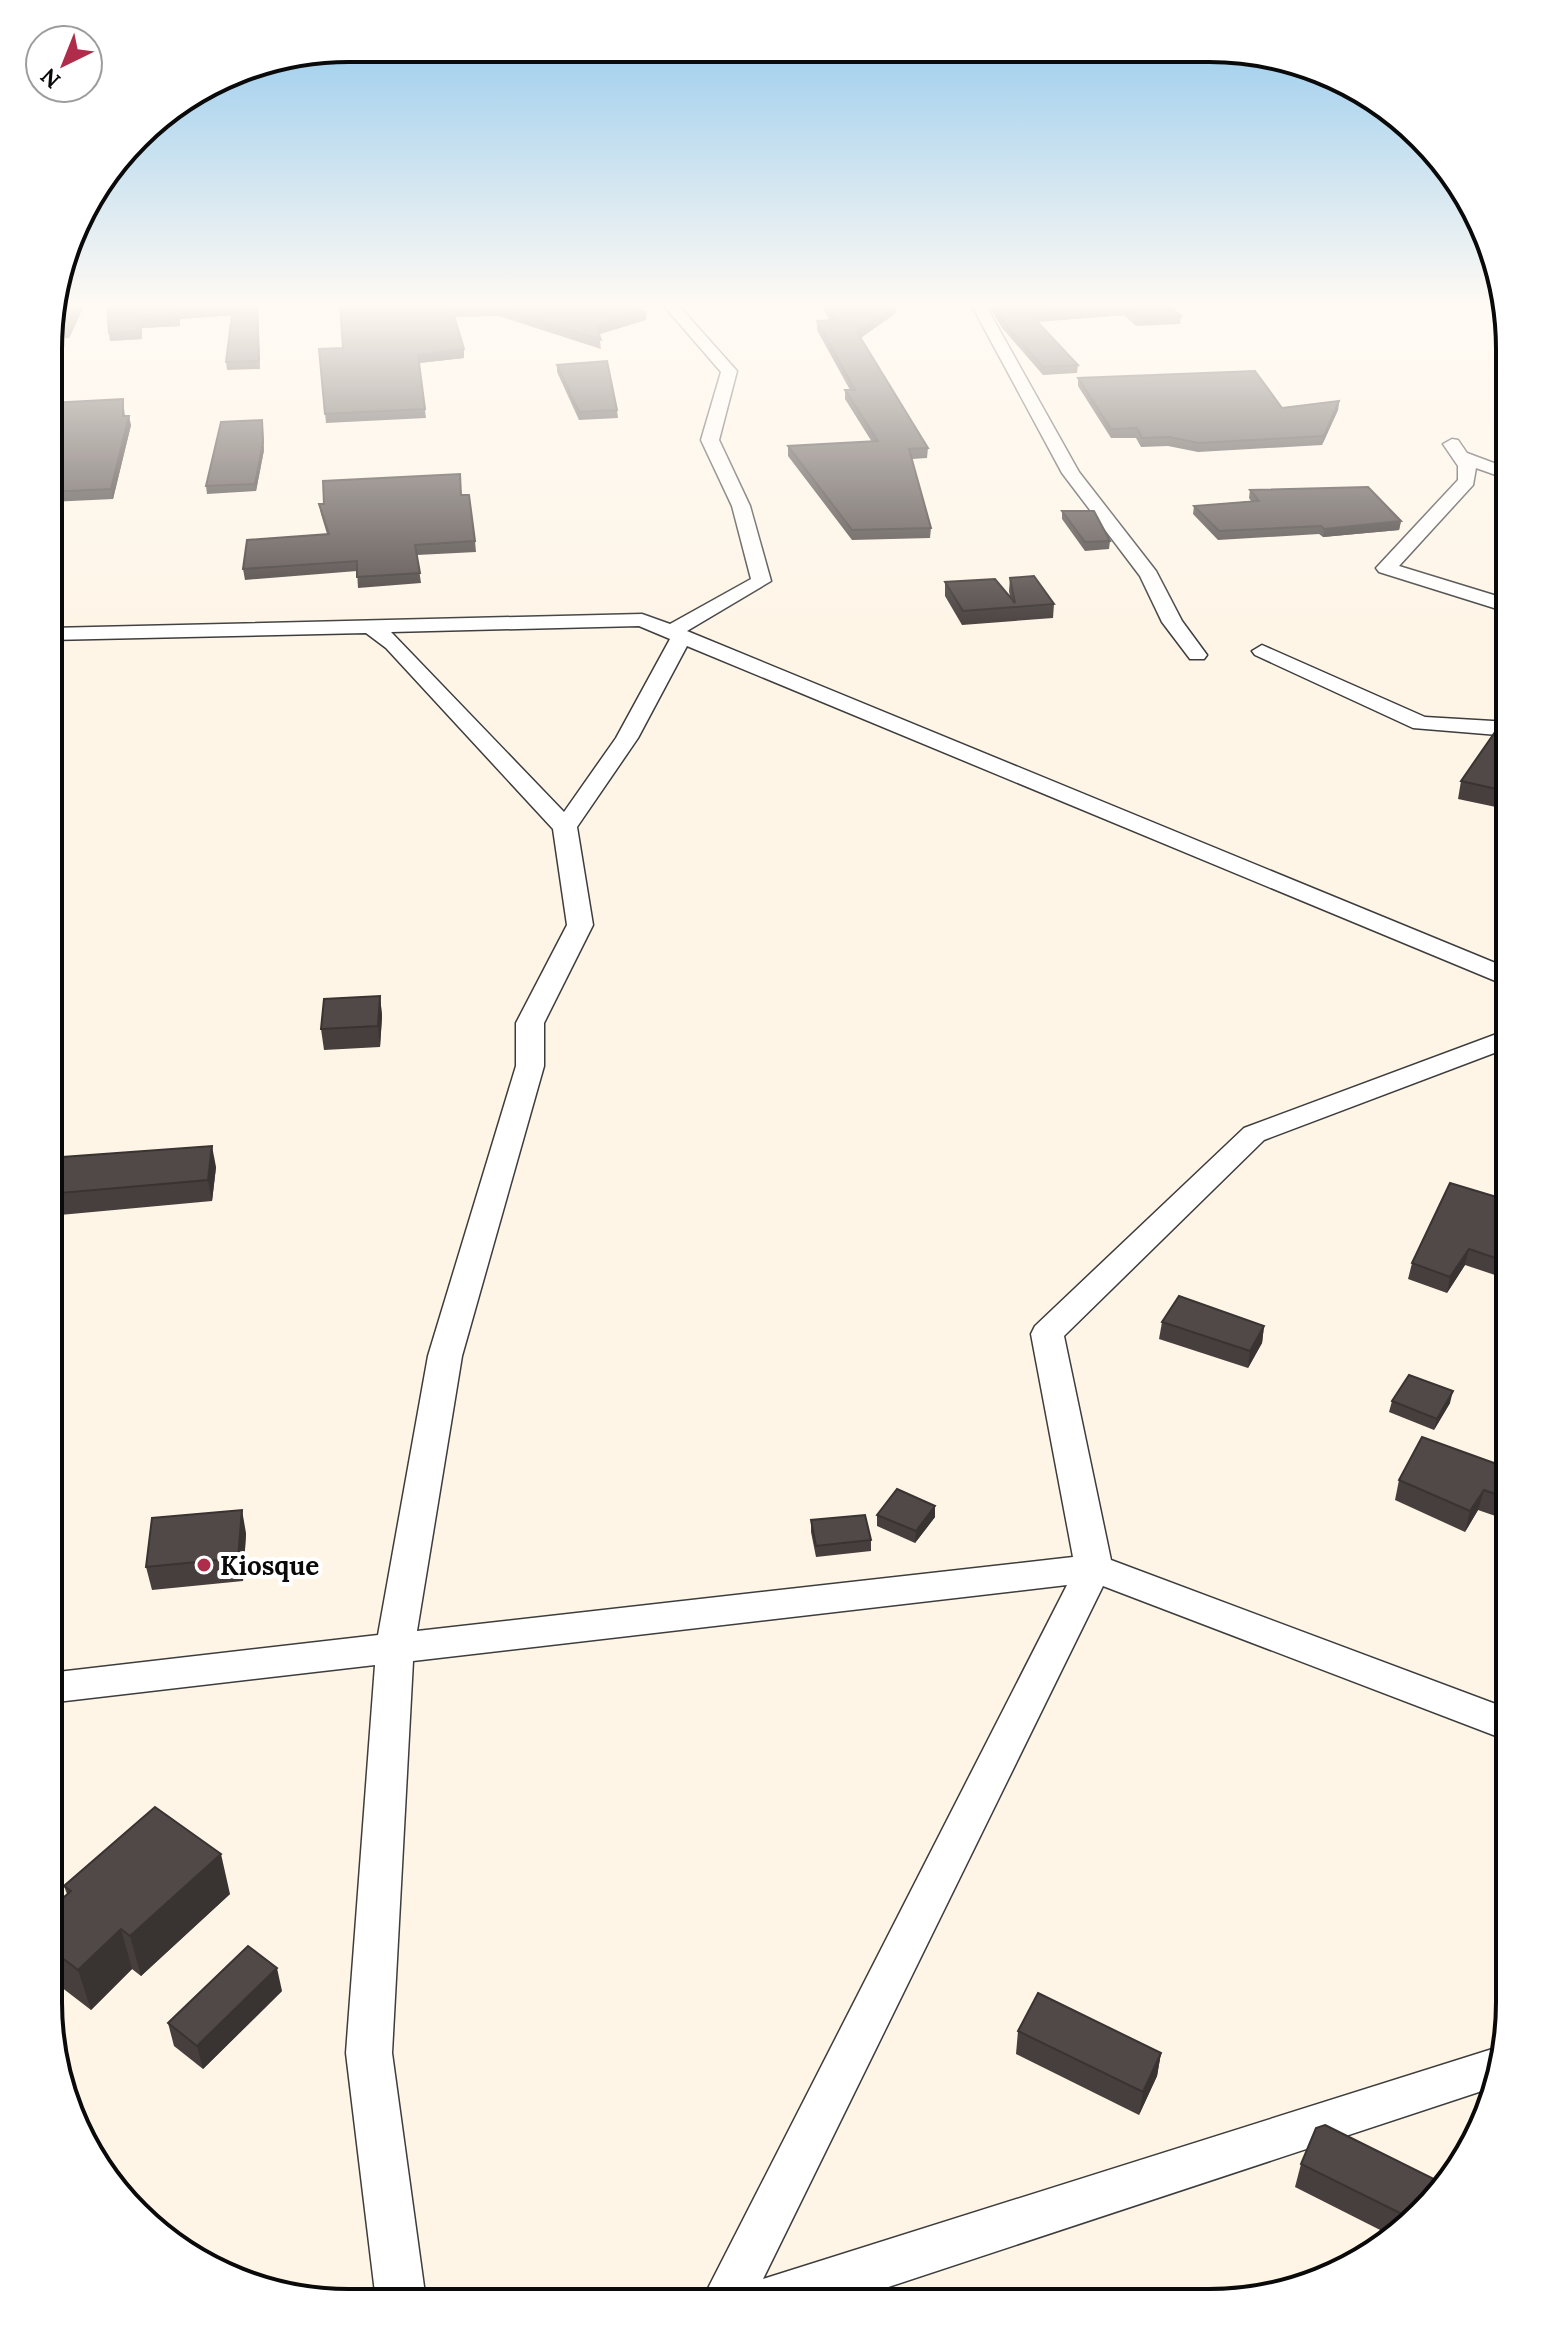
<svg xmlns="http://www.w3.org/2000/svg" width="1558" height="2351" viewBox="0 0 1558 2351" font-family="Lora,serif">
<rect width="100%" height="100%" fill="#fef5e7"/>
<g fill="none" stroke-linecap="round" stroke-linejoin="round">
<g stroke="#3d3d3d" stroke-width="3">
<g id="minor">
<path d="M 664,306 L 679,306 L 737,371 L 719,440 L 750,506 L 771,581 L 687,631 L 1510,969 L 1510,987 L 687,646 L 638,738 L 577,827 L 593,925 L 544,1023 L 544,1066 L 462,1356 L 417,1631 L 1073,1557 L 1031,1334 L 1035,1326 L 1244,1128 L 1510,1029 L 1510,1047 L 1264,1140 L 1064,1336 L 1111,1560 L 1509,1709 L 1509,1741 L 1103,1586 L 763,2279 L 1505,2045 L 1497,2086 L 843,2302 L 701,2302 L 1067,1585 L 413,1661 L 392,2053 L 426,2301 L 376,2301 L 346,2053 L 375,1665 L 48,1703 L 49,1673 L 378,1635 L 428,1356 L 516,1066 L 516,1023 L 567,925 L 553,829 L 386,648 L 366,633 L 50,640 L 50,628 L 642,614 L 670,624 L 751,579 L 732,506 L 701,440 L 721,372 ZM 639,626 L 670,639 L 616,738 L 564,812 L 391,632 Z"/>
<path d="M 972,306 L 986,306 L 1079,472 L 1156,571 L 1182,621 L 1207,655 L 1204,659 L 1190,659 L 1162,622 L 1140,576 L 1062,473 Z"/>
<path d="M 1452,439 L 1458,440 L 1467,453 L 1510,469 L 1510,480 L 1476,468 L 1473,485 L 1399,566 L 1510,600 L 1510,613 L 1379,572 L 1376,568 L 1458,480 L 1458,466 L 1443,444 Z"/>
<path d="M 1262,645 L 1425,717 L 1510,722 L 1510,736 L 1413,728 L 1255,655 L 1252,651 Z"/>
</g>
</g>
<use href="#minor" fill="#fff" fill-rule="evenodd"/>
</g>
<g fill="#463f3d">
<path d="M 52,306 L 84,306 L 69,338 L 51,339 L 51,309 Z"/>
<path d="M 107,306 L 258,306 L 260,369 L 227,370 L 226,362 L 232,315 L 180,319 L 180,326 L 142,328 L 142,339 L 110,341 Z"/>
<path d="M 340,306 L 632,306 L 646,320 L 599,334 L 601,349 L 499,316 L 455,317 L 464,349 L 464,358 L 419,363 L 426,418 L 326,423 L 319,349 L 343,348 Z"/>
<path d="M 822,306 L 896,306 L 896,313 L 861,338 L 928,448 L 927,458 L 912,459 L 931,528 L 930,538 L 852,540 L 788,456 L 788,446 L 872,442 L 845,399 L 845,390 L 850,390 L 817,330 L 817,321 L 830,321 Z"/>
<path d="M 989,306 L 1170,306 L 1181,316 L 1180,324 L 1136,326 L 1124,315 L 1037,322 L 1078,365 L 1077,373 L 1043,375 L 1002,328 Z"/>
<path d="M 1501,306 L 1504,320 L 1494,319 L 1495,312 Z"/>
<path d="M 557,365 L 617,410 L 618,418 L 579,420 L 557,372 Z"/>
<path d="M 1078,378 L 1282,408 L 1339,401 L 1338,410 L 1322,445 L 1198,452 L 1168,446 L 1141,447 L 1136,438 L 1111,438 L 1078,386 Z"/>
<path d="M 50,403 L 124,408 L 125,416 L 131,425 L 113,499 L 50,502 Z"/>
<path d="M 264,450 L 256,491 L 207,494 L 206,486 Z"/>
<path d="M 1250,490 L 1401,521 L 1399,530 L 1323,537 L 1319,534 L 1218,540 L 1193,514 L 1194,506 L 1251,501 L 1249,498 Z"/>
<path d="M 461,495 L 475,541 L 476,552 L 417,555 L 421,583 L 358,588 L 357,571 L 245,580 L 243,569 L 327,534 L 321,514 L 319,504 Z"/>
<path d="M 1062,511 L 1110,541 L 1109,549 L 1085,551 L 1062,519 Z"/>
<path d="M 1010,578 L 1054,604 L 1053,618 L 962,625 L 945,596 L 945,582 L 1010,597 L 1009,591 Z"/>
<path d="M 1510,734 L 1510,810 L 1458,799 L 1461,781 Z"/>
<path d="M 380,996 L 382,1016 L 380,1047 L 324,1050 L 321,1029 Z"/>
<path d="M 49,1158 L 216,1167 L 212,1201 L 49,1216 Z"/>
<path d="M 1510,1201 L 1510,1280 L 1465,1265 L 1447,1293 L 1408,1279 L 1412,1263 Z"/>
<path d="M 1162,1322 L 1264,1326 L 1262,1343 L 1248,1368 L 1159,1339 Z"/>
<path d="M 1392,1401 L 1450,1403 L 1434,1430 L 1389,1412 Z"/>
<path d="M 1510,1459 L 1510,1521 L 1478,1510 L 1465,1532 L 1395,1500 L 1399,1480 L 1505,1467 Z"/>
<path d="M 877,1515 L 935,1517 L 915,1543 L 877,1526 Z"/>
<path d="M 811,1520 L 871,1540 L 871,1551 L 816,1557 L 811,1532 Z"/>
<path d="M 246,1533 L 243,1581 L 152,1590 L 146,1567 Z"/>
<path d="M 64,1886 L 230,1894 L 141,1976 L 132,1969 L 91,2010 L 48,1977 L 48,1911 L 67,1894 Z"/>
<path d="M 282,1991 L 203,2069 L 174,2046 L 168,2023 Z"/>
<path d="M 1018,2031 L 1161,2053 L 1157,2076 L 1139,2115 L 1016,2054 Z"/>
<path d="M 1301,2164 L 1446,2185 L 1407,2229 L 1394,2237 L 1295,2187 Z"/>
</g>
<g fill="#393332">
<path d="M 77,306 L 84,306 L 69,338 L 67,327 Z"/>
<path d="M 895,306 L 896,306 L 896,313 L 857,340 L 857,332 Z"/>
<path d="M 233,307 L 235,315 L 180,319 L 180,326 L 142,328 L 142,339 L 110,341 L 109,333 L 140,320 L 179,311 Z"/>
<path d="M 1125,307 L 1124,315 L 1030,322 L 1030,314 Z"/>
<path d="M 646,312 L 646,320 L 597,335 L 596,326 Z"/>
<path d="M 464,349 L 464,358 L 419,363 L 418,355 Z"/>
<path d="M 1339,401 L 1338,410 L 1322,445 L 1324,436 Z"/>
<path d="M 129,416 L 131,425 L 113,499 L 111,489 Z"/>
<path d="M 263,428 L 264,450 L 256,491 L 255,484 Z"/>
<path d="M 1401,521 L 1399,530 L 1323,537 L 1324,529 Z"/>
<path d="M 380,996 L 382,1016 L 380,1047 L 378,1026 Z"/>
<path d="M 212,1146 L 216,1167 L 212,1201 L 208,1180 Z"/>
<path d="M 1469,1249 L 1465,1265 L 1447,1293 L 1450,1277 Z"/>
<path d="M 1264,1326 L 1262,1343 L 1248,1368 L 1250,1351 Z"/>
<path d="M 1453,1391 L 1450,1403 L 1434,1430 L 1437,1419 Z"/>
<path d="M 1484,1490 L 1478,1510 L 1465,1532 L 1470,1511 Z"/>
<path d="M 935,1506 L 935,1517 L 915,1543 L 916,1531 Z"/>
<path d="M 242,1510 L 246,1533 L 243,1581 L 238,1558 Z"/>
<path d="M 221,1854 L 230,1894 L 141,1976 L 130,1936 Z"/>
<path d="M 121,1929 L 132,1969 L 91,2010 L 78,1970 Z"/>
<path d="M 277,1968 L 282,1991 L 203,2069 L 197,2046 Z"/>
<path d="M 1161,2053 L 1157,2076 L 1139,2115 L 1143,2092 Z"/>
</g>
<g fill="#514947" stroke="#393332" stroke-width="2">
<path d="M 52,306 L 77,306 L 67,327 L 51,328 Z"/>
<path d="M 107,306 L 257,306 L 259,361 L 226,362 L 233,307 L 179,311 L 179,318 L 140,320 L 141,331 L 109,333 Z"/>
<path d="M 340,306 L 633,306 L 646,312 L 596,326 L 601,340 L 498,308 L 452,309 L 464,349 L 418,355 L 425,409 L 325,414 L 319,349 L 343,348 Z"/>
<path d="M 827,306 L 895,306 L 857,332 L 928,448 L 909,449 L 931,528 L 852,530 L 788,446 L 878,441 L 845,390 L 855,390 L 817,321 L 835,320 Z"/>
<path d="M 994,306 L 1170,306 L 1181,316 L 1137,318 L 1125,307 L 1030,314 L 1078,365 L 1043,367 L 1002,320 Z"/>
<path d="M 1501,306 L 1503,313 L 1495,312 Z"/>
<path d="M 607,361 L 617,410 L 579,412 L 557,365 Z"/>
<path d="M 1255,371 L 1282,408 L 1339,401 L 1324,436 L 1199,443 L 1169,437 L 1142,438 L 1137,428 L 1111,429 L 1078,378 Z"/>
<path d="M 123,399 L 123,416 L 129,416 L 111,489 L 50,492 L 50,403 Z"/>
<path d="M 262,420 L 263,442 L 255,484 L 206,486 L 221,422 Z"/>
<path d="M 460,474 L 461,495 L 469,495 L 475,541 L 415,545 L 420,573 L 357,577 L 357,561 L 243,569 L 247,540 L 329,534 L 319,504 L 324,504 L 323,481 Z"/>
<path d="M 1368,487 L 1401,521 L 1324,529 L 1321,526 L 1219,531 L 1194,506 L 1259,501 L 1250,490 Z"/>
<path d="M 1062,511 L 1094,511 L 1110,541 L 1085,542 Z"/>
<path d="M 1034,576 L 1054,604 L 963,611 L 945,582 L 995,579 L 1015,603 L 1010,578 Z"/>
<path d="M 1495,732 L 1510,734 L 1510,792 L 1461,781 Z"/>
<path d="M 380,996 L 378,1026 L 321,1029 L 324,999 Z"/>
<path d="M 212,1146 L 208,1180 L 49,1194 L 49,1158 Z"/>
<path d="M 1450,1183 L 1510,1201 L 1510,1263 L 1469,1249 L 1450,1277 L 1412,1263 Z"/>
<path d="M 1179,1296 L 1264,1326 L 1250,1351 L 1162,1322 Z"/>
<path d="M 1409,1375 L 1453,1391 L 1437,1419 L 1392,1401 Z"/>
<path d="M 1422,1437 L 1505,1467 L 1510,1459 L 1510,1499 L 1484,1490 L 1470,1511 L 1399,1480 Z"/>
<path d="M 897,1489 L 935,1506 L 916,1531 L 877,1515 Z"/>
<path d="M 242,1510 L 238,1558 L 146,1567 L 152,1518 Z"/>
<path d="M 865,1515 L 871,1540 L 816,1546 L 811,1520 Z"/>
<path d="M 155,1807 L 221,1854 L 130,1936 L 121,1929 L 78,1970 L 48,1947 L 48,1911 L 71,1891 L 64,1886 Z"/>
<path d="M 248,1946 L 277,1968 L 197,2046 L 168,2023 Z"/>
<path d="M 1038,1993 L 1161,2053 L 1143,2092 L 1018,2031 Z"/>
<path d="M 1325,2125 L 1446,2185 L 1414,2220 L 1301,2164 L 1316,2128 Z"/>
</g>
<linearGradient id="sky" x2="0" y2="1"><stop stop-color="#91c8ec"/><stop offset="0.48" stop-color="#fffaf4"/><stop offset="1" stop-color="#fffaf4" stop-opacity="0"/></linearGradient>
<rect width="1558" height="635" fill="url(#sky)"/>
<circle fill="#af2c4b" stroke="#fff" stroke-width="3" cx="204" cy="1565" r="8"/>
<g text-anchor="middle" dominant-baseline="central" stroke-width="8" stroke-linejoin="round" paint-order="stroke">
<g font-size="26" font-weight="bold" fill="#0a0a0a" stroke="#fff" text-anchor="start">
<text x="220" y="1565">Kiosque</text>
</g>
</g>
<path d="M0 0H1558V2351H0ZM349 62H1209A287 287 0 0 1 1496 349V2002A287 287 0 0 1 1209 2289H349A287 287 0 0 1 62 2002V349A287 287 0 0 1 349 62Z" fill="#fff" fill-rule="evenodd"/>
<path fill="none" stroke="#0a0a0a" stroke-width="4" d="M349 62H1209A287 287 0 0 1 1496 349V2002A287 287 0 0 1 1209 2289H349A287 287 0 0 1 62 2002V349A287 287 0 0 1 349 62Z"/>
<g transform="translate(64 64) rotate(223)"><circle r="38" fill="#ffffff" stroke="#9d9d9d" stroke-width="2"/>
<path d="M0-6L14 30L0 20L-14 30Z" fill="#af2c4b"/>
<text y="-12" font-size="22" font-weight="bold" text-anchor="middle" fill="#0a0a0a">N</text>
</g>
</svg>
